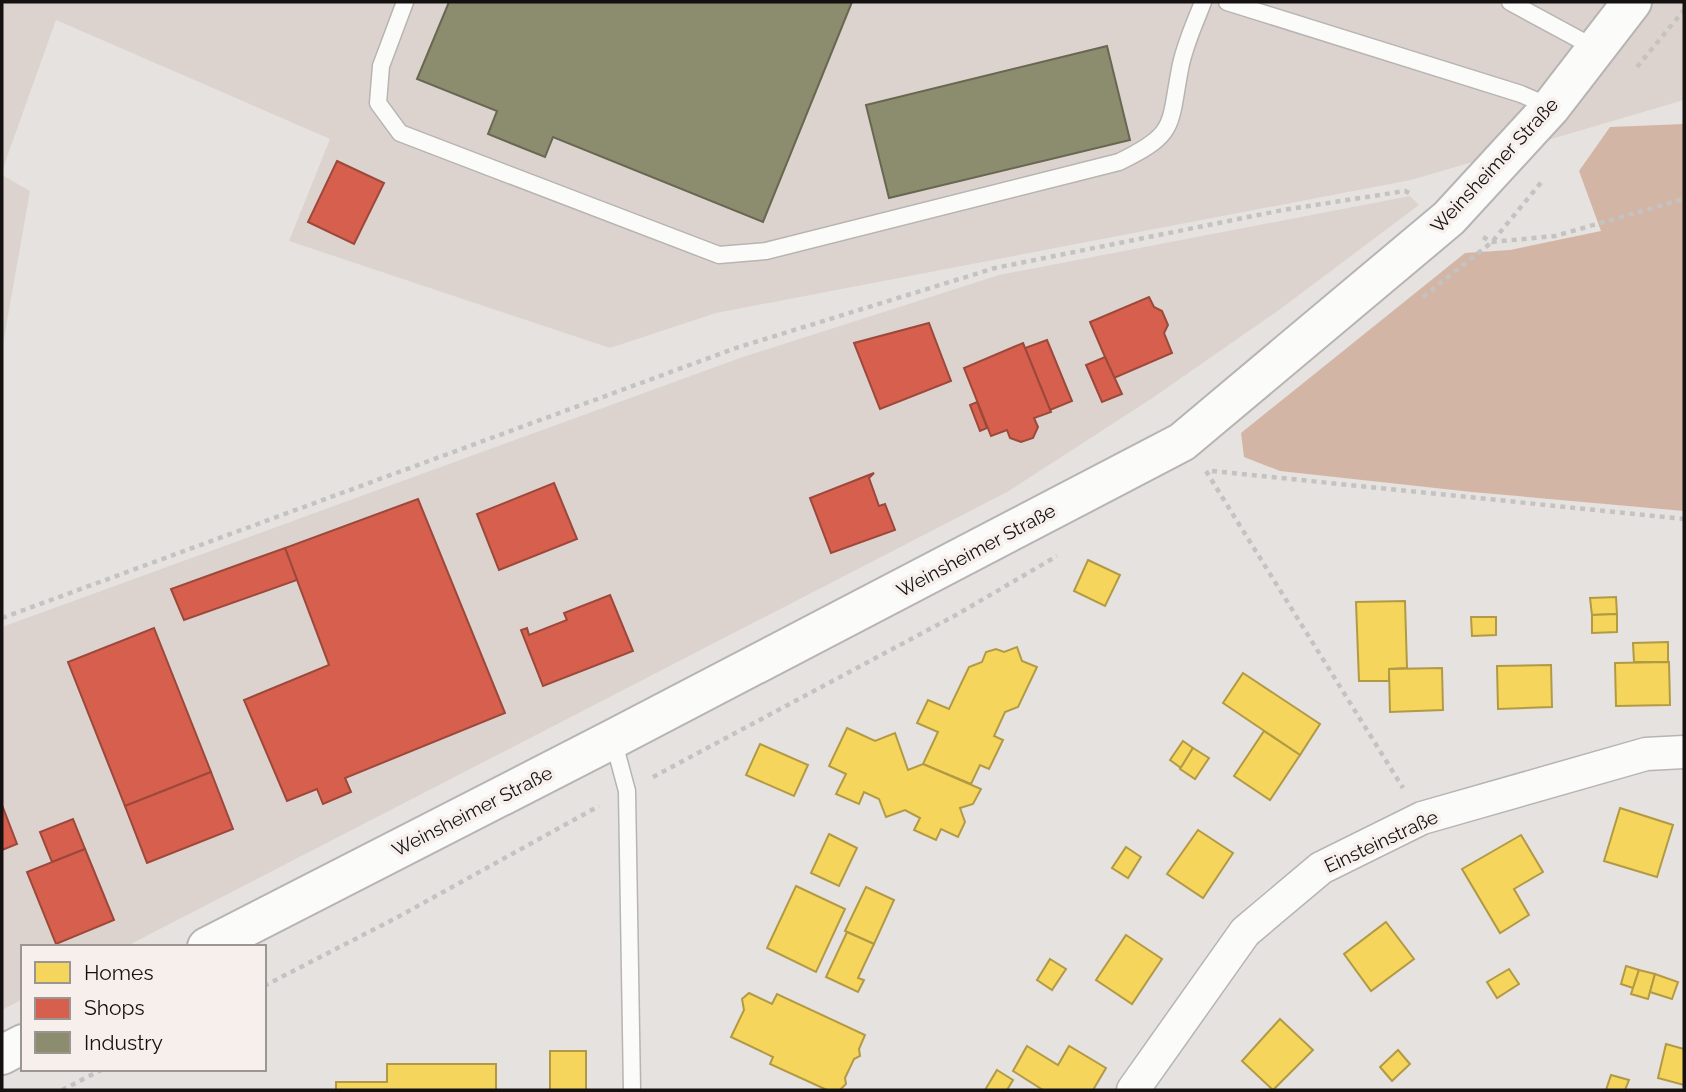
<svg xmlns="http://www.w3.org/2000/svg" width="1686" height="1092" viewBox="0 0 1686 1092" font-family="Raleway,sans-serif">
<rect width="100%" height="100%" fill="#e6e2e0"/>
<g fill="#ddd3ce">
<path d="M 2,2 L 1684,2 L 1684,100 L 1411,180 L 716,313 L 610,348 L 289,241 L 330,139 L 56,20 L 2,171 Z"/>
<path d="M 2,175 L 30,191 L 2,350 Z"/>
<path d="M 1410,196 L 1419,205 L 1279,310 L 1151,399 L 1007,492 L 125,947 L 23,947 L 23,999 L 2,1010 L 2,627 L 740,358 L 999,275 Z"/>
</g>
<path fill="#d3b5a6" d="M 1684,124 L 1684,511 L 1472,492 L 1280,471 L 1244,457 L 1241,433 L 1465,253 L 1510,250 L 1601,231 L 1579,171 L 1610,127 Z"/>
<g fill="#f6d55c" stroke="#b29a45" stroke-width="2">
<path d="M 1088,560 L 1120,575 L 1105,606 L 1074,591 Z"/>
<path d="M 1616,597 L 1617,614 L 1592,615 L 1590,598 Z"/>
<path d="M 1405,601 L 1407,668 L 1389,669 L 1389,681 L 1359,681 L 1356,602 Z"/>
<path d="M 1617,614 L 1617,632 L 1592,633 L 1592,615 Z"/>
<path d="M 1471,617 L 1496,617 L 1496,635 L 1472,636 Z"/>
<path d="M 1668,642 L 1668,662 L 1634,662 L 1633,643 Z"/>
<path d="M 1017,647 L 1022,661 L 1037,667 L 1018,707 L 1005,712 L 994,736 L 1003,740 L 989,769 L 980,765 L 971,784 L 923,764 L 938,732 L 917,723 L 928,700 L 949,709 L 969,667 L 982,662 L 986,652 L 996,649 L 1004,652 Z"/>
<path d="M 1669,662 L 1670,705 L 1616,706 L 1615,663 Z"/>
<path d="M 1551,665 L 1552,707 L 1498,709 L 1497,666 Z"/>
<path d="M 1442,668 L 1443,710 L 1390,712 L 1389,669 Z"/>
<path d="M 1243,673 L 1320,724 L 1300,755 L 1223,703 Z"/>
<path d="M 847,728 L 875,741 L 895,733 L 908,770 L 923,764 L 981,789 L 973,804 L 960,808 L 965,822 L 958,837 L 941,829 L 936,840 L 914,830 L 920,818 L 905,810 L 886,817 L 879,799 L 864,792 L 859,804 L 836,794 L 846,774 L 829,766 Z"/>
<path d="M 1264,731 L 1300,755 L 1270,800 L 1234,776 Z"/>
<path d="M 1183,741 L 1193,748 L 1181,768 L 1170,760 Z"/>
<path d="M 760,744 L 808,765 L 794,796 L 746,775 Z"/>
<path d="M 1193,748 L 1209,758 L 1195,779 L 1180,769 Z"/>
<path d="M 1620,808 L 1673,825 L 1657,877 L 1604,861 Z"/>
<path d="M 1198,830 L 1233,853 L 1203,898 L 1167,874 Z"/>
<path d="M 829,834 L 857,848 L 839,886 L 811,873 Z"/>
<path d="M 1521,835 L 1543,872 L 1514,889 L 1529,915 L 1500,933 L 1462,869 Z"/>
<path d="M 1126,847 L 1141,857 L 1128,878 L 1112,868 Z"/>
<path d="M 796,886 L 845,909 L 816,972 L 767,948 Z"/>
<path d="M 866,887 L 894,900 L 874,944 L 845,931 Z"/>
<path d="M 1386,922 L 1414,959 L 1371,991 L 1344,954 Z"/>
<path d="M 847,932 L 874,944 L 858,978 L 864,980 L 858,992 L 826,977 Z"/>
<path d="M 1126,935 L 1162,959 L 1132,1004 L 1096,980 Z"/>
<path d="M 1050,959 L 1066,969 L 1052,990 L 1037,980 Z"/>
<path d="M 1626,966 L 1639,970 L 1633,988 L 1621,984 Z"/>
<path d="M 1509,969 L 1519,984 L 1497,998 L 1487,982 Z"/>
<path d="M 1639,970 L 1655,974 L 1648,999 L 1631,994 Z"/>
<path d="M 1655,974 L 1678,982 L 1672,999 L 1650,992 Z"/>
<path d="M 749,993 L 772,1004 L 777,994 L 865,1035 L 859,1049 L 860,1056 L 854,1059 L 845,1078 L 846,1084 L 840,1090 L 827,1090 L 770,1064 L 773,1057 L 731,1037 L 744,1010 L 742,999 Z"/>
<path d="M 1280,1019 L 1313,1050 L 1273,1090 L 1242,1061 Z"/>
<path d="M 1666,1044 L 1684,1049 L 1684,1085 L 1658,1078 Z"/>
<path d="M 1027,1046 L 1058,1065 L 1069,1046 L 1106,1068 L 1093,1090 L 1043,1090 L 1013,1071 Z"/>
<path d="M 1398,1050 L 1410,1064 L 1392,1081 L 1380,1067 Z"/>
<rect x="550" y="1051" width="36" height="39"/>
<path d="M 387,1064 L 496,1064 L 496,1090 L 336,1090 L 336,1082 L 387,1082 Z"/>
<path d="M 997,1070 L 1013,1080 L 1007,1090 L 985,1090 Z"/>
<path d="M 1611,1075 L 1629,1080 L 1625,1090 L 1606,1090 Z"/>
</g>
<g fill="#d6604d" stroke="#9c483b" stroke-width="2">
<path d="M 337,161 L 384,183 L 354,244 L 308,222 Z"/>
<path d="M 1149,297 L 1154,307 L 1162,311 L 1168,325 L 1164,333 L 1172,353 L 1114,378 L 1090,322 Z"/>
<path d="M 929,323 L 951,381 L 880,409 L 854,343 Z"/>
<path d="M 1047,340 L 1072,401 L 1050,410 L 1025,348 Z"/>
<path d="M 1023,343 L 1051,412 L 1034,418 L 1038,427 L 1033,438 L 1021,442 L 1010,438 L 1007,430 L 991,436 L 964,368 Z"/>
<path d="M 1105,357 L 1122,394 L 1102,402 L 1086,365 Z"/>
<path d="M 977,402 L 987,428 L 980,431 L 970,405 Z"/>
<path d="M 874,473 L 869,478 L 879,506 L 885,504 L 895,530 L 831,553 L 810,498 Z"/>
<path d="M 554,483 L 577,539 L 499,570 L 477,514 Z"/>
<path d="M 418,499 L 505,713 L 345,778 L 351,792 L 323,804 L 317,789 L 287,801 L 244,700 L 329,665 L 285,548 Z"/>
<path d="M 285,548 L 297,580 L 184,620 L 171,589 Z"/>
<path d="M 610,595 L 633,651 L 543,686 L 521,630 L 527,628 L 529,635 L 567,620 L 564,613 Z"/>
<path d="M 154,628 L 211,772 L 125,806 L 68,662 Z"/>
<path d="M 211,772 L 233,829 L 147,863 L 125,806 Z"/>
<path d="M 2,805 L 17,844 L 2,850 Z"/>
<path d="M 73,819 L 85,849 L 52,862 L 40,832 Z"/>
<path d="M 85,849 L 114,920 L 56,944 L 27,872 Z"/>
</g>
<g fill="#8c8c6e" stroke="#686752" stroke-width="2">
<path d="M 449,2 L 852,2 L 763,222 L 553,137 L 545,157 L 488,134 L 497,111 L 417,79 Z"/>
<path d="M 1107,46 L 1130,140 L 889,198 L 866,105 Z"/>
</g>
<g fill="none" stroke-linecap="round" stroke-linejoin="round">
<g stroke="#b7b4b3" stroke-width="19">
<g id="service">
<path d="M 405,2 L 381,66 L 378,103 L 400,133 L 719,255 L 766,251 L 1119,162 C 1177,134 1169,126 1180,69 C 1184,46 1195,23 1203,2"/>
<path d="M 1227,2 L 1521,94 L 1551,107"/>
<path d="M 1510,2 L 1595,48"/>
<path d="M 613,739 L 627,791 L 632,1090"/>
</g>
</g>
<g stroke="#b7b4b3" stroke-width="35">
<path id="minor" d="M 1133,1090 L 1245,932 L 1321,868 L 1422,818 L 1646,754 L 1684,752"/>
</g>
<g stroke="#b7b4b3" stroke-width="42">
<g id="secondary">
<path d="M 207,947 L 613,739 L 1182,442 L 1449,218 L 1551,107 L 1632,2"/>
<path d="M 2,1055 L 23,1044"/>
</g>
</g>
<g stroke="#c4c3c2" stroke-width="4.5" stroke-dasharray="5 5" stroke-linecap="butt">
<path d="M 1637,67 L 1684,10"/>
<path d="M 1483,237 L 1492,242 L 1555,236 L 1684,199"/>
<path d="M 1423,297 L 1492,242 L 1544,179"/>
<path d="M 1206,471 L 1403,788"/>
<path d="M 1212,471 L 1684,519"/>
<path d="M 2,618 L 736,348 L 995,268 L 1283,210 L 1405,191 L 1413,195"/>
<path d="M 653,777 L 956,615 L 1057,556"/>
<path d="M 264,986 L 396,918 L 599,806"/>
<path d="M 62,1090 L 103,1069"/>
</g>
<use href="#service" stroke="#fbfbfa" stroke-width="16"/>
<use href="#minor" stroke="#fbfbfa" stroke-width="32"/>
<use href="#secondary" stroke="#fbfbfa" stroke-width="38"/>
</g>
<g text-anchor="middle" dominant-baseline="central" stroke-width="7" stroke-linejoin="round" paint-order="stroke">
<g font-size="19" fill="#141110" stroke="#f7efeb">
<text transform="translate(1494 165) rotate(-47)">Weinsheimer Straße</text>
<text transform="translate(976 550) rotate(-28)">Weinsheimer Straße</text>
<text transform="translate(472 811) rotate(-27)">Weinsheimer Straße</text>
<text transform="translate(1381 841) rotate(-25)">Einsteinstraße</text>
</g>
</g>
<rect width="1686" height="1092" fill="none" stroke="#141110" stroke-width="7"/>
<rect x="21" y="945" width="245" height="126" fill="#f7efeb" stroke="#9c9693" stroke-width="2"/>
<rect x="35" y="962" width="35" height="21" fill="#f6d55c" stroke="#9c9693" stroke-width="2"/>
<text x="84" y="980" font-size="21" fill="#141110">Homes</text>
<rect x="35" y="998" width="35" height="21" fill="#d6604d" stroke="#9c9693" stroke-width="2"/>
<text x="84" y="1015" font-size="21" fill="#141110">Shops</text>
<rect x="35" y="1032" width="35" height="21" fill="#8c8c6e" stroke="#9c9693" stroke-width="2"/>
<text x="84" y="1050" font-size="21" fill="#141110">Industry</text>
</svg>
